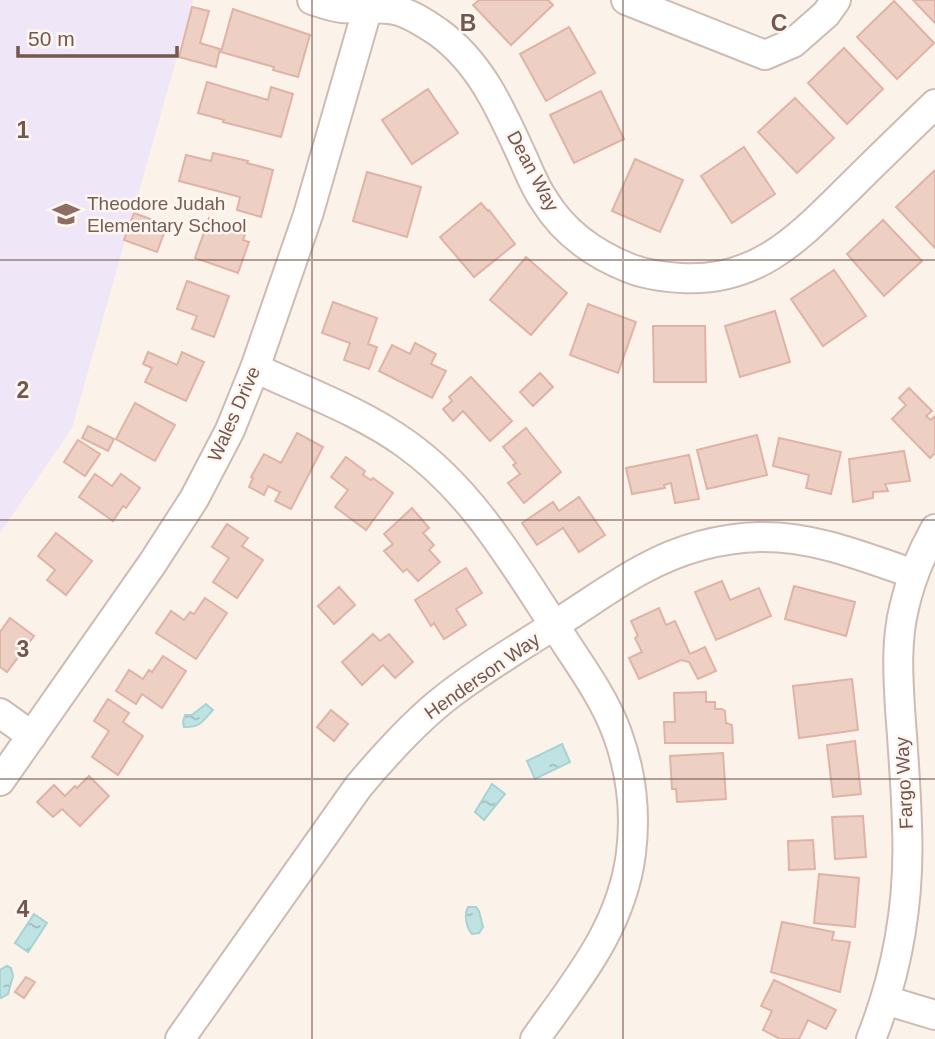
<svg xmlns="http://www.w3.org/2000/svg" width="935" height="1039" viewBox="0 0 935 1039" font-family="Helvetica,sans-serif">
<defs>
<pattern id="water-ripples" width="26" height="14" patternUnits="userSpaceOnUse" patternTransform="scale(1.75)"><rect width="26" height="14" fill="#bfe3e3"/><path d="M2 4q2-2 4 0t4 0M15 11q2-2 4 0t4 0" fill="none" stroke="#a0bbba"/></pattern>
</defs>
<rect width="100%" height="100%" fill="#fbf2ea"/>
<path fill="#efe6f7" d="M 0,0 L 193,0 L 72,428 L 0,533 Z"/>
<g fill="url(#water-ripples)" stroke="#a7d3d4" stroke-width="2">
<path d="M 206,704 L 213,710 C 203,721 200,728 184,727 L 183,722 L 185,715 L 192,715 Z"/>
<path d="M 562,744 L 570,762 L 535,779 L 527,761 Z"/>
<path d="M 492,784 L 505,794 L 484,820 L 475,812 Z"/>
<path d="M 468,907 L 476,907 L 479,911 L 483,927 L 479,933 L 472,934 C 466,927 464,915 468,907 Z"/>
<path d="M 34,914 L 47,923 L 28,952 L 15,943 Z"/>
<path d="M 7,966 L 11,968 L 13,976 L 8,994 L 1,998 L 0,997 L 0,970 Z"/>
</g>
<g fill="#eecfc4" stroke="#dfb3a5" stroke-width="2">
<path d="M 479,0 L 548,0 L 553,5 L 511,45 L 473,5 Z"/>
<path d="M 913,0 L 935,0 L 935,23 Z"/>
<path d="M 894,1 L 934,43 L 897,79 L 857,37 Z"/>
<path d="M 192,7 L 209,11 L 200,43 L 220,49 L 216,67 L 179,57 Z"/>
<path d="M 233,9 L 310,35 L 298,77 L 273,70 L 274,67 L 221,52 Z"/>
<path d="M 569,27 L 595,73 L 546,101 L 520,54 Z"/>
<path d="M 844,48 L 883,89 L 847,124 L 808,83 Z"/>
<path d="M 207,82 L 268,100 L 271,87 L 293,94 L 281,137 L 223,122 L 224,120 L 198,113 Z"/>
<path d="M 428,89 L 458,133 L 412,164 L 382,120 Z"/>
<path d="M 601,91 L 624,139 L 574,163 L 550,115 Z"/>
<path d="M 795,98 L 834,138 L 797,173 L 758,132 Z"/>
<path d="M 744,147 L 775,194 L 732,223 L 701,176 Z"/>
<path d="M 213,153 L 248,161 L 247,163 L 273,170 L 261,217 L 237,210 L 240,197 L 179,181 L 186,155 L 211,161 Z"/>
<path d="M 635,159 L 683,180 L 660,232 L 612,211 Z"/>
<path d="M 934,171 L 935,172 L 935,248 L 896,207 Z"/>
<path d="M 367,172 L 421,187 L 407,237 L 353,221 Z"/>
<path d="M 481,203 L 488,211 L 489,210 L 515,244 L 474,277 L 440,237 Z"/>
<path d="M 134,213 L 167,225 L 157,252 L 124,240 Z"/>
<path d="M 209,218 L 246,231 L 243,240 L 249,242 L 238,273 L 195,258 Z"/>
<path d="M 883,220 L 922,261 L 884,296 L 847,254 Z"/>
<path d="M 526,257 L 567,293 L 531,335 L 490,300 Z"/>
<path d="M 834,270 L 866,316 L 823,346 L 791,299 Z"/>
<path d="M 187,281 L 229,296 L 214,337 L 192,329 L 197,316 L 177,309 Z"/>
<path d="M 333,302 L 377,318 L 368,344 L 377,347 L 369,369 L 344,360 L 350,343 L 322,333 Z"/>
<path d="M 588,304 L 636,322 L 618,373 L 570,355 Z"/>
<path d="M 775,311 L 790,362 L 740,377 L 725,326 Z"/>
<path d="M 653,326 L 705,326 L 706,382 L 654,382 Z"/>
<path d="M 415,343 L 436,354 L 431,364 L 446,371 L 432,398 L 379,371 L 392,345 L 410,354 Z"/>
<path d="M 148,352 L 177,365 L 182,352 L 204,362 L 186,401 L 145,382 L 152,368 L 143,364 Z"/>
<path d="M 540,373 L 553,387 L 533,406 L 520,392 Z"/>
<path d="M 471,377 L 512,421 L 490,441 L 463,411 L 453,421 L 443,409 L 452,401 L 449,397 Z"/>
<path d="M 909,388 L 932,411 L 926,416 L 931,420 L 935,416 L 935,453 L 930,458 L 892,419 L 906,405 L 899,398 Z"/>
<path d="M 135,403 L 175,425 L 155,461 L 116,439 Z"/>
<path d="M 88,426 L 114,439 L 108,451 L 82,438 Z"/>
<path d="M 526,428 L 561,472 L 524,503 L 508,483 L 520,474 L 513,465 L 516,463 L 503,447 Z"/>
<path d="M 297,433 L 323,447 L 291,509 L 275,501 L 280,492 L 268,486 L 264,495 L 249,487 L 253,478 L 251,477 L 264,454 L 281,463 Z"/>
<path d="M 757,435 L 767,475 L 707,489 L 697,450 Z"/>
<path d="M 779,438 L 841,452 L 831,494 L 806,488 L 809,475 L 773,466 Z"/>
<path d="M 78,440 L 100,454 L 85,476 L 64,462 Z"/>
<path d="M 904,451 L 910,481 L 885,484 L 888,491 L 873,492 L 873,498 L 853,502 L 849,459 Z"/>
<path d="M 689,455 L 699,499 L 675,503 L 671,483 L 664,485 L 665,488 L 632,494 L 626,468 Z"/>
<path d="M 346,457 L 365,471 L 363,475 L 371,480 L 373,478 L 393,493 L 366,530 L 335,507 L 348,490 L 331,477 Z"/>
<path d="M 95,474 L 112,486 L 121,474 L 140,488 L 126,508 L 123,506 L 113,521 L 79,497 Z"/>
<path d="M 579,497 L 605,535 L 579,552 L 563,528 L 537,545 L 522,523 L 553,502 L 559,511 Z"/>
<path d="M 412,508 L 429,528 L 423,533 L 434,545 L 429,550 L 440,562 L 418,581 L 407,569 L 403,572 L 384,551 L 393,544 L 384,534 Z"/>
<path d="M 227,524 L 248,538 L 242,546 L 263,560 L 237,598 L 213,582 L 229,558 L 212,547 Z"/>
<path d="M 56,533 L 92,561 L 66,595 L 47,580 L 55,570 L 38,556 Z"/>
<path d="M 466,568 L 482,593 L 456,609 L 466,625 L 444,639 L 434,623 L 431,626 L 415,600 Z"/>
<path d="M 722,581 L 730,600 L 759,588 L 771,616 L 716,640 L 695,592 Z"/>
<path d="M 794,586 L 855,602 L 846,636 L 785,619 Z"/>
<path d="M 339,587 L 355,605 L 334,624 L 318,606 Z"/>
<path d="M 205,598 L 227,613 L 196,659 L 156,633 L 171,611 L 184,620 L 190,612 L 194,614 Z"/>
<path d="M 659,608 L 666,625 L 675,621 L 690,654 L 705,647 L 716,671 L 698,679 L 689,662 L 681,660 L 639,679 L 629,658 L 642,652 L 635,638 L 638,636 L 631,621 Z"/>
<path d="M 10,618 L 34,636 L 7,672 L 0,667 L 0,632 Z"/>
<path d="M 373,634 L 380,641 L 389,634 L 413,662 L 395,678 L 383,665 L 362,685 L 342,662 Z"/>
<path d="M 163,656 L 186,671 L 162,708 L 142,694 L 136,704 L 116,691 L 129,670 L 143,679 L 149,670 L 152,672 Z"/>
<path d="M 852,679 L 858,730 L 799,738 L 793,686 Z"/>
<path d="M 706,692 L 706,702 L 715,702 L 715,709 L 722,709 L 725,711 L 726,723 L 732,725 L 733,743 L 665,743 L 664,722 L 675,722 L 674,693 Z"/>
<path d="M 108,699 L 129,713 L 123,722 L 143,736 L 118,775 L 92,757 L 109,731 L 94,721 Z"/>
<path d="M 331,710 L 348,724 L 334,741 L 317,727 Z"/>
<path d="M 855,741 L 861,794 L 833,797 L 827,745 Z"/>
<path d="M 723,753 L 726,799 L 677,802 L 676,789 L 672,789 L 670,756 Z"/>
<path d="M 89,776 L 109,796 L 80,826 L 62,809 L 53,817 L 37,802 L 54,785 L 65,796 L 75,786 L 77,788 Z"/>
<path d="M 863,816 L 866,857 L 835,859 L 832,817 Z"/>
<path d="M 813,840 L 815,869 L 789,870 L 788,841 Z"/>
<path d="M 819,874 L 859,878 L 855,927 L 814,923 Z"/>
<path d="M 782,922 L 834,932 L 832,940 L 850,942 L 840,992 L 771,972 Z"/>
<path d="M 26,977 L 35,982 L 24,998 L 15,992 Z"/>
<path d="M 774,980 L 836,1010 L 826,1029 L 808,1020 L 799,1039 L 780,1039 L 763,1030 L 772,1011 L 761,1006 Z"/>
</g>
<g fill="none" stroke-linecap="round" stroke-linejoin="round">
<g stroke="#cebbb3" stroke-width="32">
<g id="minor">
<path d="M 312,0 C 322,3 332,7 342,8 C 360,9 378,7 395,10 C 410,13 426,24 438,32 C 481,63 501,110 523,158 C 529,172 535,187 544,200 C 564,233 594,254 629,268 C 646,275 663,277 681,278 C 759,283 801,235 851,186 C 879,158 907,131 935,104"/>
<path d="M 626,0 L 765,55 L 793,43 L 826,14 L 836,0"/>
<path d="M 255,368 C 306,392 360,411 406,444 C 472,491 512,561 556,628 C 577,661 603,695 617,733 C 631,771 636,813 631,853 C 622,927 577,980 535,1039"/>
<path d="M 0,713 L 32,736"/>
<path d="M 0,781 L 152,564 L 194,499 L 230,430 L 255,368 L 308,215 L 370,0"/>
<path d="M 885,1000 L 935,1015"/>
<path d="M 180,1039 L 358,787 C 383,757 409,728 439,703 C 477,672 521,647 562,620 C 589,603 615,584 643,569 C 678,550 719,538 760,537 C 814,536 864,557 914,574"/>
<path d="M 871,1039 C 898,971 910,898 907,826 C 906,787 903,748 900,709 C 898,675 896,641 904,608 C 910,581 921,554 935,529"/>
</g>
</g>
<use href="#minor" stroke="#fff" stroke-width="28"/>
</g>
<path fill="none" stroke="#74574f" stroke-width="2" stroke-opacity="0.55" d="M 312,0 L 312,1039M 623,0 L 623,1039M 0,260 L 935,260M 0,520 L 935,520M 0,779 L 935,779"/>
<defs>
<g id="school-bare" transform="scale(2.1)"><path d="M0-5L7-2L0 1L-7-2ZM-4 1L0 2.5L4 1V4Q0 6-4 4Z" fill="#8d6e63" stroke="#fef6f0" stroke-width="2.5" paint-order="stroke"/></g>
</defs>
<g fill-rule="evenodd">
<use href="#school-bare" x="66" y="214"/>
</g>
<g text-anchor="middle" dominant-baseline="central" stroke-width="5" stroke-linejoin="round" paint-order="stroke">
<g font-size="19" fill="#74574f" stroke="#fef6f0">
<text transform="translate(533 171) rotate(62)">Dean Way</text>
<text transform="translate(234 414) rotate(-66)">Wales Drive</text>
<text transform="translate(482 676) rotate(-35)">Henderson Way</text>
<text transform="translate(904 783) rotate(-93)">Fargo Way</text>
</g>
<g font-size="19" fill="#785e54" stroke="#fef6f0" text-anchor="start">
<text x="87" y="203">Theodore Judah<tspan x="87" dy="22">Elementary School</tspan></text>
</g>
</g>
<g font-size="23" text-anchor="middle" font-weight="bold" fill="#74574f" stroke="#fef6f0" stroke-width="5" stroke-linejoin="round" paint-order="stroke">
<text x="468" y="31">B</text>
<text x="779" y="31">C</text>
<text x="23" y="138">1</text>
<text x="23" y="398">2</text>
<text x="23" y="657">3</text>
<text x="23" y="917">4</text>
</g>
<path d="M18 46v10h159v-10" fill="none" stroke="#74574f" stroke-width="3.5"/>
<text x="28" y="46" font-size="21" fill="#74574f" stroke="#fef6f0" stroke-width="5" paint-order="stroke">50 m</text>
</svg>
